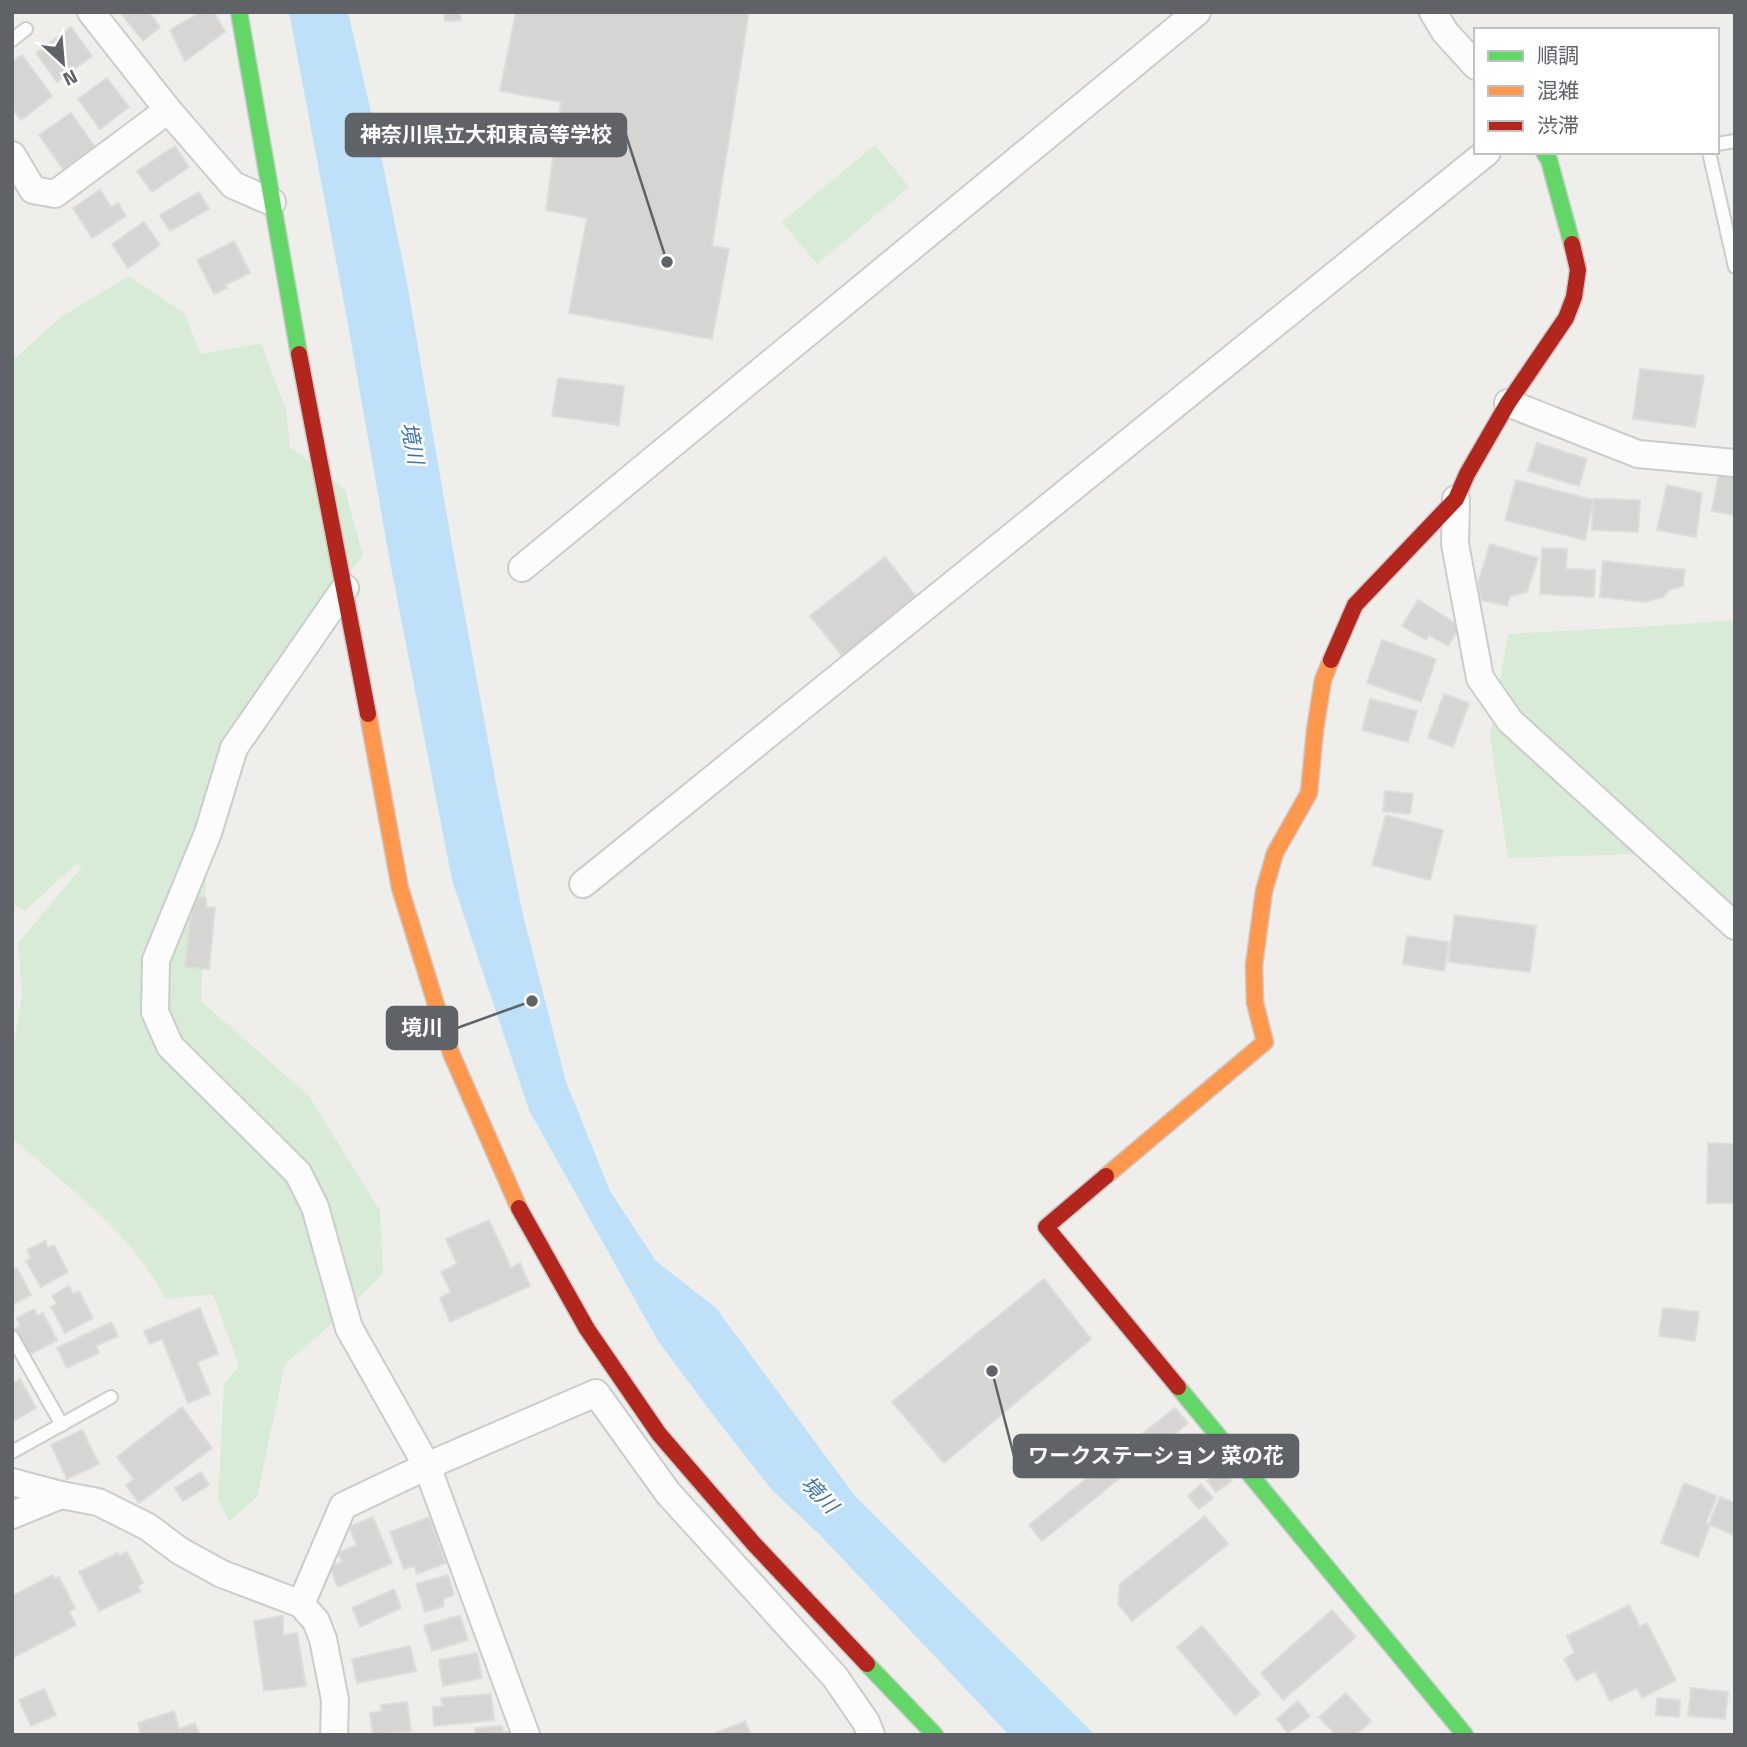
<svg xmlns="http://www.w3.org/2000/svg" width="1747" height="1747" viewBox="0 0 1747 1747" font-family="'Titillium Web','Noto Sans JP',sans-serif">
<rect width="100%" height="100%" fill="#efeeea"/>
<g fill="#d8ebd6">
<path d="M 875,145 L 909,187 L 817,264 L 782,222 Z"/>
<path d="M 129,276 L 184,313 L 201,354 L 261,343 L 286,410 L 290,447 L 345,490 L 363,556 L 277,658 L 210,774 L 201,1001 L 309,1096 L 380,1211 L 383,1274 L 335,1321 L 285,1364 L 257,1497 L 229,1521 L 218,1499 L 224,1384 L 239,1366 L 213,1294 L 165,1299 C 133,1233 66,1186 12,1138 L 12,1058 L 22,995 L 18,943 L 82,867 L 76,864 L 25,911 L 12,903 L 12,361 L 61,317 Z"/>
<path d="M 1735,620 L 1735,909 L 1674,853 L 1508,858 L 1490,737 L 1508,634 L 1672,625 Z"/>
</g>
<path fill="#bfe0f9" d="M 289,12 L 348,12 L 381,156 L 407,283 L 453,551 L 497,789 L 523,915 L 566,1082 L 610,1191 L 656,1261 L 716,1308 L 855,1496 L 1095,1735 L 1009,1735 L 821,1536 L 772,1490 L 717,1420 L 658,1341 L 529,1110 L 452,880 L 391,567 L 345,308 Z"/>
<g fill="#d6d5d3" stroke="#deddd9" stroke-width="2">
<path d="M 120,12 L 149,12 L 160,27 L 143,41 Z"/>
<path d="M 201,12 L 214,12 L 225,32 L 185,61 L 170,30 Z"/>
<path d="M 444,12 L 460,12 L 461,20 L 445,21 Z"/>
<path d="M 516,12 L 749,12 L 712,246 L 729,249 L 712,339 L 569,313 L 587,218 L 546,210 L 561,102 L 500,91 Z"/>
<path d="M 71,27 L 92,56 L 57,82 L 36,53 Z"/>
<path d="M 22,55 L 52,96 L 21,120 L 12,108 L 12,62 Z"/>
<path d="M 107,78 L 129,107 L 100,129 L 78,99 Z"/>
<path d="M 71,113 L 95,147 L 63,169 L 39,135 Z"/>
<path d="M 175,146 L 189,167 L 152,192 L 137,171 Z"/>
<path d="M 100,190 L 111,207 L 118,203 L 126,216 L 92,238 L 73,208 Z"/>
<path d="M 199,192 L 209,209 L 170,231 L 160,215 Z"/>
<path d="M 144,222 L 160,245 L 128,268 L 112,244 Z"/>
<path d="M 234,241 L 250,273 L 225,285 L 227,288 L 214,294 L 197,260 Z"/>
<path d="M 1640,369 L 1704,376 L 1695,427 L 1633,419 Z"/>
<path d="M 558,378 L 624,386 L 619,425 L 552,416 Z"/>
<path d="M 1537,443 L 1587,459 L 1579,486 L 1528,471 Z"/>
<path d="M 1720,467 L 1735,470 L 1735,515 L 1712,511 Z"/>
<path d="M 1516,480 L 1593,500 L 1585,540 L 1505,520 Z"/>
<path d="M 1667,485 L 1702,493 L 1696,537 L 1657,530 Z"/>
<path d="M 1593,499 L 1640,500 L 1638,532 L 1592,530 Z"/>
<path d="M 1490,544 L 1538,558 L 1527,592 L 1510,596 L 1507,606 L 1481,600 L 1478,583 Z"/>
<path d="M 1542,548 L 1567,549 L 1566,569 L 1595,570 L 1594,597 L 1540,594 Z"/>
<path d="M 885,557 L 918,599 L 844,658 L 810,616 Z"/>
<path d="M 1603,561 L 1685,570 L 1683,586 L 1669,590 L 1663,597 L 1645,602 L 1600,597 Z"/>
<path d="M 1418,600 L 1460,626 L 1448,646 L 1429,635 L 1426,640 L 1402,626 Z"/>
<path d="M 1382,640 L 1436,659 L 1421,702 L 1367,683 Z"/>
<path d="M 1444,694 L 1469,703 L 1453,747 L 1428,738 Z"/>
<path d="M 1370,699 L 1417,711 L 1408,742 L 1362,730 Z"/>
<path d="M 1385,791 L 1413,794 L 1410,814 L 1383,811 Z"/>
<path d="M 1386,815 L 1443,830 L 1430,880 L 1372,865 Z"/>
<path d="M 193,896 L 206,898 L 206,907 L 215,908 L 209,969 L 185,967 Z"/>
<path d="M 1455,915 L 1536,926 L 1530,972 L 1448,962 Z"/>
<path d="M 1407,936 L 1449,942 L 1444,971 L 1403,964 Z"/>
<path d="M 1708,1143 L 1735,1144 L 1735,1203 L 1707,1203 Z"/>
<path d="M 489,1220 L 511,1268 L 520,1263 L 530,1286 L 450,1322 L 440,1298 L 451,1292 L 441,1272 L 457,1264 L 446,1239 Z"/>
<path d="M 45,1241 L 48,1248 L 54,1245 L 68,1272 L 41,1287 L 26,1261 L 31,1258 L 27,1250 Z"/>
<path d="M 17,1268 L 31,1295 L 12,1305 L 12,1270 Z"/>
<path d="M 1044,1279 L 1091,1339 L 944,1463 L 892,1402 Z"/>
<path d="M 69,1286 L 73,1294 L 79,1291 L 93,1318 L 65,1333 L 51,1307 L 57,1304 L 52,1296 Z"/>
<path d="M 200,1308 L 218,1354 L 197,1362 L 210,1394 L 188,1403 L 162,1339 L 150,1344 L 144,1331 Z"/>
<path d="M 1663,1308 L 1699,1312 L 1695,1341 L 1659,1336 Z"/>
<path d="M 34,1309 L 38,1316 L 43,1313 L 57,1340 L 29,1355 L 15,1329 L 20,1326 L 17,1318 Z"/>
<path d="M 111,1322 L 118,1336 L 96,1346 L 99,1353 L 67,1368 L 57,1348 Z"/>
<path d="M 20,1379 L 36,1408 L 12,1422 L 12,1380 L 14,1383 Z"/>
<path d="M 182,1407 L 212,1448 L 139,1503 L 126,1485 L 134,1479 L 117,1457 Z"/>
<path d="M 1175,1408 L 1188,1423 L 1042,1541 L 1029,1525 Z"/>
<path d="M 82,1430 L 99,1464 L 67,1479 L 51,1445 Z"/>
<path d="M 1221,1468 L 1232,1481 L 1216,1492 L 1207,1481 Z"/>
<path d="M 201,1472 L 209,1485 L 183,1501 L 175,1488 Z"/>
<path d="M 1684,1483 L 1717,1496 L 1706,1522 L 1710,1526 L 1698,1557 L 1661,1543 Z"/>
<path d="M 1201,1484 L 1213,1498 L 1199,1509 L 1188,1496 Z"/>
<path d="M 1720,1497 L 1735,1503 L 1735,1536 L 1709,1524 Z"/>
<path d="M 1205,1516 L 1228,1544 L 1132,1621 L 1118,1604 L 1120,1584 Z"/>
<path d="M 373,1517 L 392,1563 L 338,1587 L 330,1567 L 342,1562 L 338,1553 L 357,1545 L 349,1527 Z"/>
<path d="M 429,1517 L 446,1563 L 417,1574 L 414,1566 L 404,1569 L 390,1532 Z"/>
<path d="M 127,1552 L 143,1583 L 138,1586 L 141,1591 L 99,1611 L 79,1572 L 118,1553 L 119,1556 Z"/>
<path d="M 52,1575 L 54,1579 L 59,1577 L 75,1608 L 69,1612 L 76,1625 L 12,1658 L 12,1596 Z"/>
<path d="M 448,1575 L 454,1595 L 443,1599 L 444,1606 L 425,1612 L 416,1584 Z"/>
<path d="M 394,1589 L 401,1608 L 360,1627 L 352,1608 Z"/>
<path d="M 1629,1605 L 1640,1627 L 1647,1623 L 1676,1680 L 1642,1698 L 1637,1688 L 1610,1701 L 1595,1671 L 1576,1681 L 1564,1659 L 1575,1653 L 1567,1636 Z"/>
<path d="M 1332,1610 L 1356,1637 L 1283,1700 L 1261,1673 Z"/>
<path d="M 460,1615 L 468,1640 L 432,1651 L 424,1626 Z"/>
<path d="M 283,1616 L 283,1635 L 297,1633 L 306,1686 L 264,1691 L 254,1621 Z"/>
<path d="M 1202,1626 L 1260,1694 L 1235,1715 L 1177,1647 Z"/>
<path d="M 410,1646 L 416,1671 L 357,1683 L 352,1659 Z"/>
<path d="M 477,1653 L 482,1678 L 443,1686 L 439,1660 Z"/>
<path d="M 1691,1688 L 1728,1692 L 1725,1719 L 1688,1716 Z"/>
<path d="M 44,1689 L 56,1715 L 31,1726 L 19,1700 Z"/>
<path d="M 1346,1693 L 1371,1721 L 1356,1735 L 1336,1735 L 1319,1717 Z"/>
<path d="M 491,1694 L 494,1720 L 434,1726 L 433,1707 L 443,1706 L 441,1698 Z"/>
<path d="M 1657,1698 L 1680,1700 L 1679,1717 L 1656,1715 Z"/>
<path d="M 1298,1701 L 1310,1716 L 1288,1733 L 1277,1719 Z"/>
<path d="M 407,1702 L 411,1731 L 373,1735 L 370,1713 L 382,1711 L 381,1705 Z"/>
<path d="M 174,1711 L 179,1729 L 195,1723 L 200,1735 L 141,1735 L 138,1723 Z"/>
<path d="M 745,1721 L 751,1735 L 711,1735 Z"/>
<path d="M 502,1726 L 503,1732 L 508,1732 L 508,1735 L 471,1735 L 475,1733 L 475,1728 Z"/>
</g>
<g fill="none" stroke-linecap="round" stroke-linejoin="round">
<g stroke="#cbcccc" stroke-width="16">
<g id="lane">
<path d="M 12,40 L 26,29"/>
<path d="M 1717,144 L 1735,141"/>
<path d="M 1709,152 L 1735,267"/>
<path d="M 12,1337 L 62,1425"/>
<path d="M 12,1452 L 111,1397"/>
</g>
</g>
<g stroke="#cbcccc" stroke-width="30">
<g id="street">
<path d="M 91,12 L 168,110 L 233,185 L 272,202"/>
<path d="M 1433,12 L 1445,32 L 1476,66"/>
<path d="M 12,155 L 33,190 L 55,194 L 168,110"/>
<path d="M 1508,403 L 1638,454 L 1735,463"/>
<path d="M 1456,499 L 1455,544 L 1480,678 L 1510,721 L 1735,926"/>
<path d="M 522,568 L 1197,12"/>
<path d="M 345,588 L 234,748 L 208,833 L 156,960 L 155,1012 L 170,1046 L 298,1173 L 315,1207 L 349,1328 L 427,1466 L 526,1735"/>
<path d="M 583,884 L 1487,152"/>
<path d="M 12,1482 L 61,1495 L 98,1502 L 148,1527 L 180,1551 L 222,1574 L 301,1604 L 316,1621 L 323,1639 L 335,1700 L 334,1735"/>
<path d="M 12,1515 L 61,1495"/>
<path d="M 301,1604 L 343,1506 L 427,1466 L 596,1393 L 668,1493 L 835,1677 L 866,1722 L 871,1735"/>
</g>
</g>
<g stroke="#cacacb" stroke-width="19">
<g id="fast">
<path d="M 239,12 L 299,354"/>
<path d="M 1544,152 L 1549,160 L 1572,244"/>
<path d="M 1178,1387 L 1465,1735"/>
<path d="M 867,1664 L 935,1735"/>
</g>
</g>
<g stroke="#cacacb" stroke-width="19">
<g id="slow">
<path d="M 368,714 L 400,888 L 451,1053 L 519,1208"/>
<path d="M 1106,1176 L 1265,1042 L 1255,1003 L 1254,965 L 1264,891 L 1275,853 L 1309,793 L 1315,730 L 1323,680 L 1331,660"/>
</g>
</g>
<g stroke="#cacacb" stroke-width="19">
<g id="jam">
<path d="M 299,354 L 368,714"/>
<path d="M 1331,660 L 1355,605 L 1456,499 L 1467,474 L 1508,403 L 1566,318 L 1574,297 L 1578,270 L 1572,244"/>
<path d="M 1106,1176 L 1046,1227 L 1178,1387"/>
<path d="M 519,1208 L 587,1329 L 659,1434 L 754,1544 L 867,1664"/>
</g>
</g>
<use href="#lane" stroke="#fdfcfc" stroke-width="12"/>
<use href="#street" stroke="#fdfcfc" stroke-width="26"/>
<use href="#fast" stroke="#63d668" stroke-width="16"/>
<use href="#slow" stroke="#ff974d" stroke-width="16"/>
<use href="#jam" stroke="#b3261e" stroke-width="16"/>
</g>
<g text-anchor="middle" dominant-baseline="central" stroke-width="5" stroke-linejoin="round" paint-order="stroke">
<g font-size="21" font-style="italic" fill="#4174aa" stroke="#fff">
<text transform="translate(413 443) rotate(79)">境川</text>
<text transform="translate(820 1494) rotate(46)">境川</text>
</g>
</g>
<path fill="none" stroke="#5f6368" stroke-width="2.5" d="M667 262L626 135M532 1001L457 1028M992 1371L1014 1456"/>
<g fill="#5f6368" stroke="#fff" stroke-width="2.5">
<circle cx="667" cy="262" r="7"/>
<circle cx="532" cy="1001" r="7"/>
<circle cx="992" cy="1371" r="7"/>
</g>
<g fill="#5f6368" stroke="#5f6368" stroke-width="2.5">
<rect x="346" y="114" width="280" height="42" rx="7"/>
<rect x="387" y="1007" width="70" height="42" rx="7"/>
<rect x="1014" y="1435" width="284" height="42" rx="7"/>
</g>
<g font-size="21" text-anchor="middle" font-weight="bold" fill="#fff">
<text x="486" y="142">神奈川県立大和東高等学校</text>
<text x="422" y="1035">境川</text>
<text x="1156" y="1463">ワークステーション 菜の花</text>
</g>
<rect width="1747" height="1747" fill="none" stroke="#5f6368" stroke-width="28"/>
<rect x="1474" y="28" width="245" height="126" fill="#ffffff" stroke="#bfc1c3" stroke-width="2"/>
<rect x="1488" y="51" width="35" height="10" fill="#63d668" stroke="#bfc1c3" stroke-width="2"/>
<text x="1537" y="63" font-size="21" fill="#5f6368">順調</text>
<rect x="1488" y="86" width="35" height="10" fill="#ff974d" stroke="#bfc1c3" stroke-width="2"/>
<text x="1537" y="98" font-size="21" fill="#5f6368">混雑</text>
<rect x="1488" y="121" width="35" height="10" fill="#b3261e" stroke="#bfc1c3" stroke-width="2"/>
<text x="1537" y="133" font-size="21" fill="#5f6368">渋滞</text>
<g transform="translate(63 63) rotate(154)" stroke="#ffffff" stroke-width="5" paint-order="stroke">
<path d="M0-5L12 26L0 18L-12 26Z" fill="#5f6368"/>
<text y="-10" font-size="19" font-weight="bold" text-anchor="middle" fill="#5f6368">N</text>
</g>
</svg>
